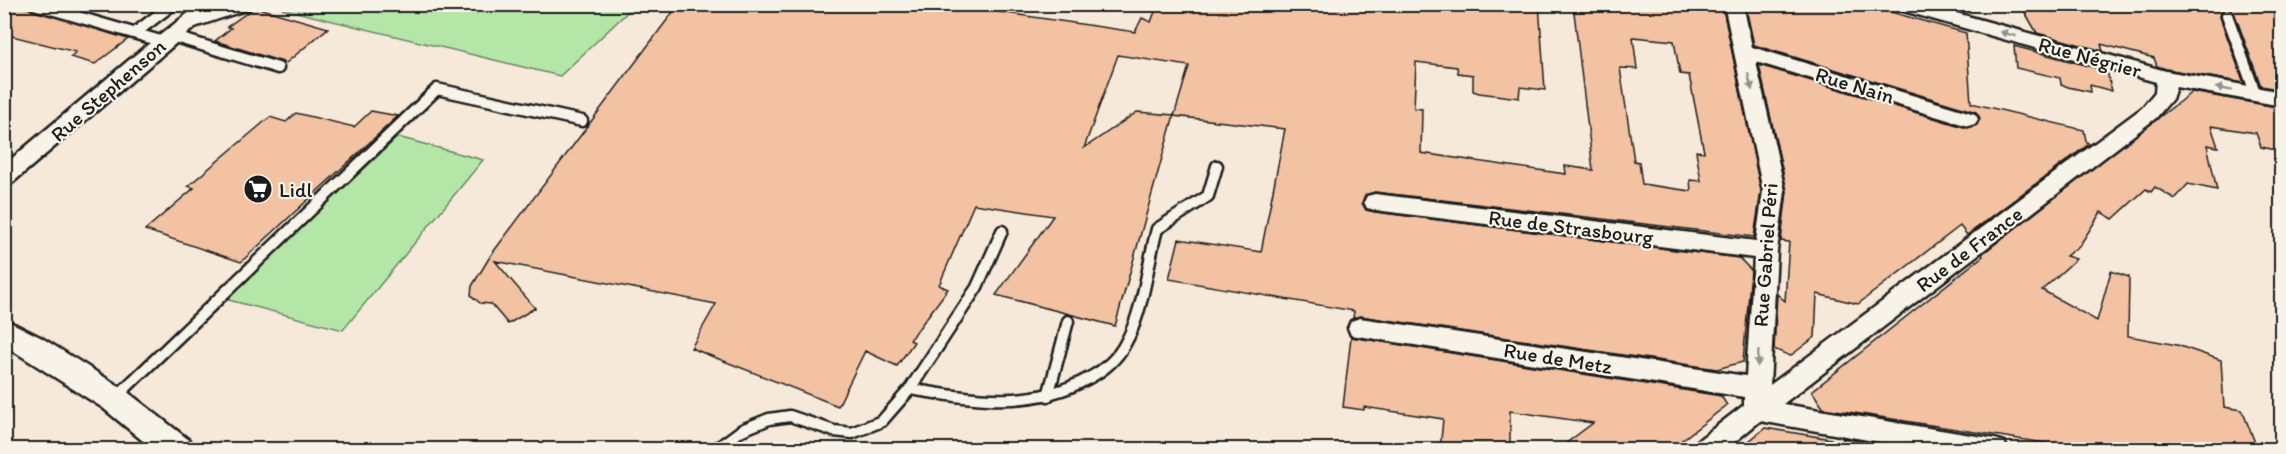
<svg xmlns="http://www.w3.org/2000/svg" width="2286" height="454" viewBox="0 0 2286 454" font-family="Itim,sans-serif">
<rect width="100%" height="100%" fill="#f6e9da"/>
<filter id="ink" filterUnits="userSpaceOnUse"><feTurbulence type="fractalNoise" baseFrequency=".0167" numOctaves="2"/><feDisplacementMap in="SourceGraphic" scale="12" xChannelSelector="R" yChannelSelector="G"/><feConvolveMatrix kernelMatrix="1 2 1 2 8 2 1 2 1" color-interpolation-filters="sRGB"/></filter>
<g filter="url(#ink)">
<g fill="#b4e7a7" stroke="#688262" stroke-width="1.5">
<path d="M 288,5 L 288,4 L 635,5 L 560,76 L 283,9 Z"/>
<path d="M 398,137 L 483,160 L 343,330 L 225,299 Z"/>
</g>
<g fill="#f2c2a2" stroke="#1c1c1c" stroke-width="1.5" fill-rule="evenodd">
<path d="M 4,4 L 28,8 L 128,39 L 95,64 L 70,57 L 76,52 L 4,34 Z"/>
<path d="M 679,4 L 1003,4 L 999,12 L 1135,32 L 1142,18 L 1151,22 L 1158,4 L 1539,4 L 1545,90 L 1520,87 L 1519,98 L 1479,93 L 1473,91 L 1473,75 L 1458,73 L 1457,67 L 1416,62 L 1414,108 L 1422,109 L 1421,153 L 1566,174 L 1565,166 L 1593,170 L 1573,4 L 1722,4 L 1761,191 L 1754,237 L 1375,192 L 1365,195 L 1362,203 L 1366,210 L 1375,212 L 1739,258 L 1751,270 L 1743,362 L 1717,369 L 1360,316 L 1353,318 L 1354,311 L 1169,279 L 1179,239 L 1261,252 L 1285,129 L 1174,116 L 1189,66 L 1118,55 L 1084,148 L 1137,112 L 1174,115 L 1115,326 L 996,295 L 1053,216 L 974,204 L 939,285 L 948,289 L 910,340 L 914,342 L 897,366 L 865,351 L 838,406 L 691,348 L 716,304 L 495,261 L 535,308 L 508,324 L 491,304 L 480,303 L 474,298 L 471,295 L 472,286 L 491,255 ZM 1633,37 L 1674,41 L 1680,74 L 1689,75 L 1704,152 L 1696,151 L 1701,181 L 1690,180 L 1691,191 L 1642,184 L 1639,162 L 1634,161 L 1620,68 L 1637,69 Z"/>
<path d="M 1745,4 L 1862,4 L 1966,33 L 1971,103 L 2084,130 L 2086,141 L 2089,144 L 1967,235 L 1960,226 L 1858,304 L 1817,294 L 1815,337 L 1790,356 L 1774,349 L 1777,294 L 1785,301 L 1789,242 L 1781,241 L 1787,191 L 1759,65 L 1967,128 L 1977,125 L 1980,118 L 1976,112 L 1754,45 Z"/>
<path d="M 2020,4 L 2282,4 L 2282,90 L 2261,86 L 2234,12 L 2229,8 L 2222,10 L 2220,17 L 2244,83 L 2166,69 L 2157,66 L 2154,58 L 2101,44 L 2103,51 L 2037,33 Z"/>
<path d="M 255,7 L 328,28 L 286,63 L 215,41 L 231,28 L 227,27 Z"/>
<path d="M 2014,46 L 2107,71 L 2112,91 L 2090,85 L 2091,92 L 2068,87 L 2061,84 L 2060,78 L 2016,68 Z"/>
<path d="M 2192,92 L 2282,108 L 2282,151 L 2261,147 L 2256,133 L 2211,126 L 2218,147 L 2207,145 L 2217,190 L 2188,184 L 2175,199 L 2155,187 L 2151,192 L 2146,189 L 2113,219 L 2101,212 L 2080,245 L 2066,256 L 2076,259 L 2042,290 L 2097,321 L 2111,271 L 2129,277 L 2128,336 L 2177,345 L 2221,360 L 2224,407 L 2242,410 L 2258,450 L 2088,450 L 1823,408 L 1812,391 L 1983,256 L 1982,254 Z"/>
<path d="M 371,111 L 398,116 L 241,262 L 145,230 L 194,188 L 188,186 L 270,117 L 286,122 L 296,113 L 354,127 Z"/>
<path d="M 1351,337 L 1721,396 L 1727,405 L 1669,450 L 1557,450 L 1593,423 L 1510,411 L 1510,450 L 1440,450 L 1443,419 L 1364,407 L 1364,410 L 1343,407 Z"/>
<path d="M 1765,428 L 1831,439 L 1830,450 L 1738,450 Z"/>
<path d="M 1842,438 L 1909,450 L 1850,450 Z"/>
</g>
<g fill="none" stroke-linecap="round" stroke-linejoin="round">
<g stroke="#1c1c1c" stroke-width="15">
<g id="service">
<path d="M 34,4 L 164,42"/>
<path d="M 2227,15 L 2256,95"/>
<path d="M 191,23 L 248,4"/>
<path d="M 135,33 L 173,4"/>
<path d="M 172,36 L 278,68"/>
<path d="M 910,389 C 970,399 1033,410 1089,378 C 1104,370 1117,359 1125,344 C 1144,310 1147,266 1157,229 L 1208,196 L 1217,166"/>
<path d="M 1048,396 L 1068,321"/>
<path d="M 114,399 L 437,89 L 582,121"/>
<path d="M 715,450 L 742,430 L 769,419 L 790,416 L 834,431 L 852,433 L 882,421 L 910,389 L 977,287 L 1002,231"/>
</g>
</g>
<g stroke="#1c1c1c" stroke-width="5">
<g id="minor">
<path d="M 200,4 L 222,4 L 12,183 L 4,185 L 4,165 L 141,50 Z"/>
<path d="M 1724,4 L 1743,4 L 1752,47 L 1975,114 L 1978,119 L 1975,124 L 1968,126 L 1756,62 L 1785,191 L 1777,251 L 1770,385 L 2142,108 L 2155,92 L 2156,82 L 1893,8 L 1891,4 L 1924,4 L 2166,71 L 2282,92 L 2282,106 L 2176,87 L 2172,99 L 2156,118 L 1783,404 L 1995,439 L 2004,442 L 2008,450 L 1925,450 L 1760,421 L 1725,450 L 1692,450 L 1696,442 L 1744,405 L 1744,397 L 1351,335 L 1348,328 L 1351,321 L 1360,318 L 1746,376 L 1754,258 L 1375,210 L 1367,208 L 1364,202 L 1367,196 L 1375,194 L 1756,241 L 1763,191 Z"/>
</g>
</g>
<g stroke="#1c1c1c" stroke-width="5">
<path id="tertiary" d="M 4,319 L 42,338 L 125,390 L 189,440 L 193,450 L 154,450 L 103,408 L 4,345 Z"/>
</g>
<use href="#service" stroke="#f7f3e8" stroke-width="10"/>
<use href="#minor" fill="#f7f3e8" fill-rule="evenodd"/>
<use href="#tertiary" fill="#f7f3e8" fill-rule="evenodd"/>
</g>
<defs><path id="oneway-solid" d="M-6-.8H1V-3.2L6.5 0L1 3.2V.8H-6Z" transform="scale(1.5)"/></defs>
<g fill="#94928c">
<use href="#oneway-solid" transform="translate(2008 34) rotate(-165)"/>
<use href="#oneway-solid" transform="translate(1750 82) rotate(76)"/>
<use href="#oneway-solid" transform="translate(2224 89) rotate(-170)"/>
<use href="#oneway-solid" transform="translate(1758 358) rotate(94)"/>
</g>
</g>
<defs>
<g id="supermarket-disc" transform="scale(1.5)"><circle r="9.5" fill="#1c1c1c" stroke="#f7f3e8"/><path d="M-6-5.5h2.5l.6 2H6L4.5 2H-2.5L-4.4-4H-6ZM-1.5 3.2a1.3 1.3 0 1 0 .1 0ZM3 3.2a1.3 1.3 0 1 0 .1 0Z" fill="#fff"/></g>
</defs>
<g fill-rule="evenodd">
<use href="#supermarket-disc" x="258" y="189"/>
</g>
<g text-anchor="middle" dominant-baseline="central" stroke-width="4.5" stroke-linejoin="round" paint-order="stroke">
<g font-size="21" fill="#1c1c1c" stroke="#f7f3e8">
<text transform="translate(2090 57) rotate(15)">Rue Négrier</text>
<text transform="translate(1855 85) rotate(17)">Rue Nain</text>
<text transform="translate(108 90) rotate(-41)">Rue Stephenson</text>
<text transform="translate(1571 227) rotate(7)">Rue de Strasbourg</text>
<text transform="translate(1969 249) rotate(-37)">Rue de France</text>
<text transform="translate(1765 255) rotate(-86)">Rue Gabriel Péri</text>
<text transform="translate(1558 358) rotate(9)">Rue de Metz</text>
</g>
<g font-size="21" fill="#1c1c1c" stroke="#f7f3e8" text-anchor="start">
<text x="279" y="189">Lidl</text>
</g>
</g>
<rect width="2286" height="454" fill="none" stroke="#f7f3e8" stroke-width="24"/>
<rect x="12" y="12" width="2262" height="430" fill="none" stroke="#1c1c1c" stroke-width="2" filter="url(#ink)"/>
</svg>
